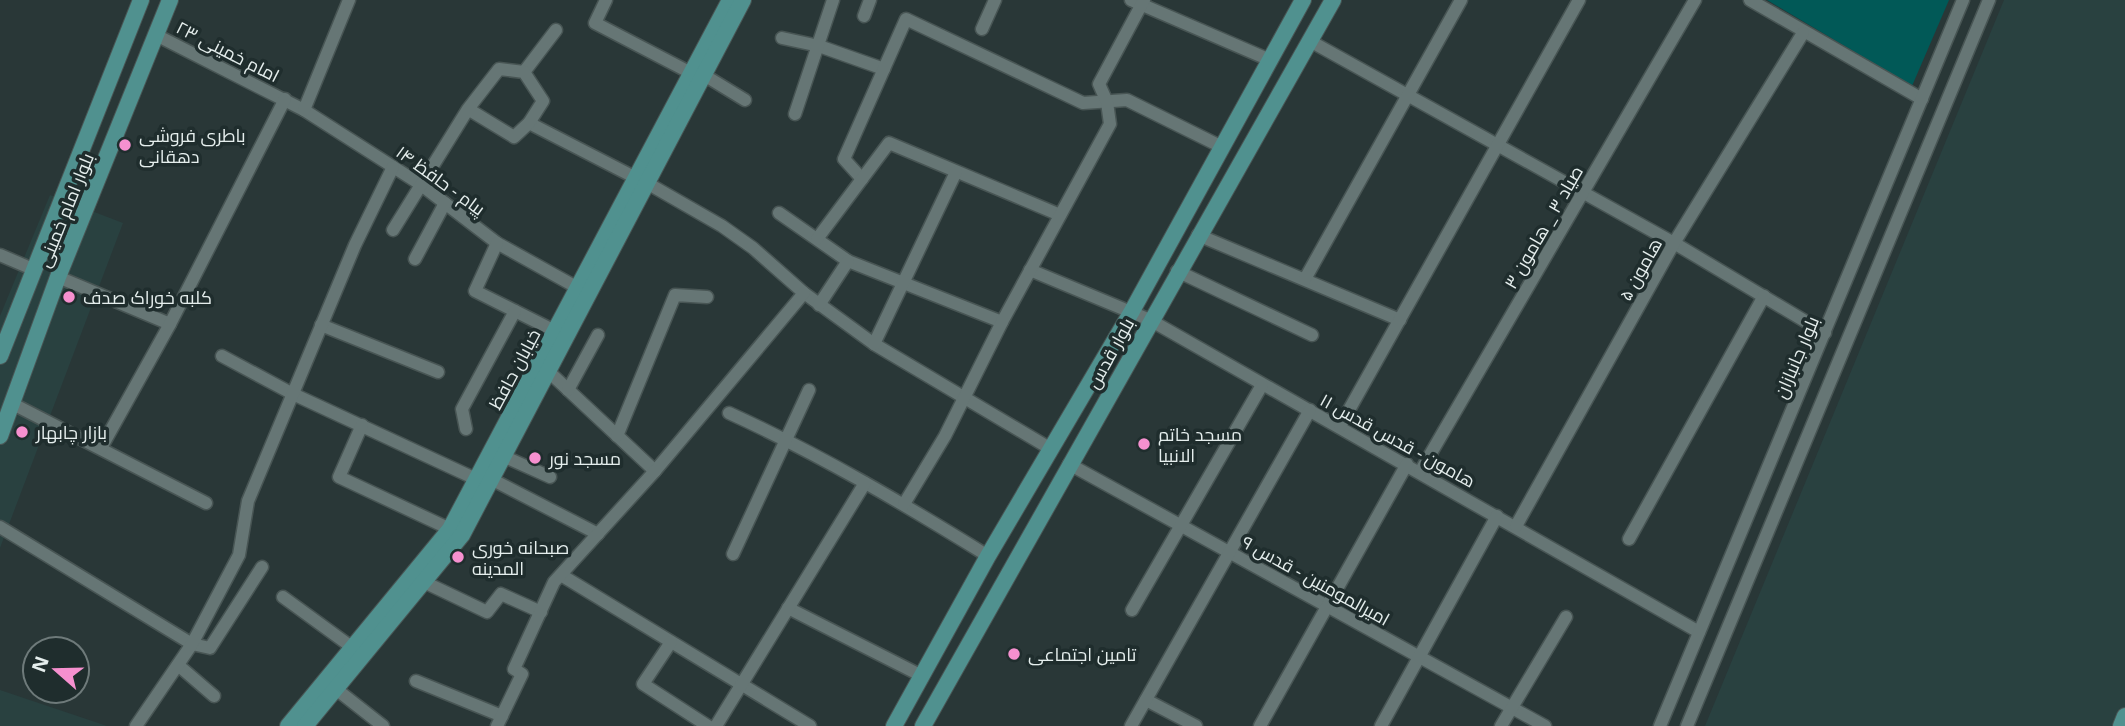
<svg xmlns="http://www.w3.org/2000/svg" width="2125" height="726" viewBox="0 0 2125 726" font-family="'Open Sans',Cairo,sans-serif">
<rect width="100%" height="100%" fill="#293737"/>
<g fill="#294140">
<path d="M 2004,0 L 2125,0 L 2125,726 L 1705,726 Z"/>
<path d="M 50,195 L 123,223 L 0,548 L 0,316 Z"/>
<path d="M 0,690 L 107,726 L 0,726 Z"/>
</g>
<path fill="#015957" d="M 1767,0 L 1949,0 L 1912,86 Z"/>
<g fill="none" stroke-linecap="round" stroke-linejoin="round">
<g stroke="#485554" stroke-width="15">
<g id="minor">
<path d="M 606,0 L 595,23 L 691,73"/>
<path d="M 1131,0 L 1270,60"/>
<path d="M 1750,0 L 1922,99"/>
<path d="M 864,16 L 870,0"/>
<path d="M 982,29 L 995,0"/>
<path d="M 156,35 L 304,110 L 420,184 L 497,243 L 578,288"/>
<path d="M 782,38 L 819,46 L 884,69"/>
<path d="M 1310,41 L 1674,243 L 1825,333"/>
<path d="M 524,72 L 556,30"/>
<path d="M 704,75 L 745,100"/>
<path d="M 304,110 L 349,0"/>
<path d="M 795,114 L 833,0"/>
<path d="M 529,123 L 636,178"/>
<path d="M 862,179 L 844,159 L 906,19 L 1083,103 L 1127,100 L 1222,147"/>
<path d="M 647,183 L 722,226 L 753,248 L 804,293 L 874,344 L 1051,449"/>
<path d="M 779,213 L 848,261 L 1002,322"/>
<path d="M 393,230 L 468,109 L 499,69 L 524,72 L 543,101 L 529,123 L 514,137 L 468,109"/>
<path d="M 1198,235 L 1400,320"/>
<path d="M 817,239 L 889,143 L 1060,215"/>
<path d="M 497,243 L 475,291 L 555,331"/>
<path d="M 0,255 L 35,270"/>
<path d="M 415,259 L 445,203"/>
<path d="M 1030,270 L 1150,320 L 1699,632"/>
<path d="M 1177,271 L 1312,335"/>
<path d="M 58,277 L 170,324"/>
<path d="M 1305,279 L 1461,0"/>
<path d="M 819,305 L 848,261"/>
<path d="M 321,325 L 438,372"/>
<path d="M 874,344 L 956,172"/>
<path d="M 222,356 L 293,394 L 476,479"/>
<path d="M 548,371 L 655,471"/>
<path d="M 568,390 L 598,335"/>
<path d="M 13,404 L 206,503"/>
<path d="M 729,413 C 819,454 904,504 988,556"/>
<path d="M 362,425 L 339,477 L 450,529"/>
<path d="M 1340,426 L 1579,0"/>
<path d="M 466,429 L 462,409 L 515,311"/>
<path d="M 617,436 L 675,295 L 707,297"/>
<path d="M 101,448 L 170,324 L 285,99"/>
<path d="M 503,456 L 550,477"/>
<path d="M 1069,464 L 1545,726"/>
<path d="M 1420,472 L 1695,0"/>
<path d="M 491,479 L 598,534"/>
<path d="M 904,504 L 945,436 L 1002,322 L 1110,124 L 1107,102 L 1099,84 L 1144,0"/>
<path d="M 1516,526 L 1674,243 L 1803,33"/>
<path d="M 0,527 L 192,644 L 210,648 L 262,567"/>
<path d="M 1629,539 L 1764,296"/>
<path d="M 733,554 L 809,390"/>
<path d="M 561,575 L 810,726"/>
<path d="M 424,582 L 487,612 L 501,594 L 541,612"/>
<path d="M 283,597 L 353,648"/>
<path d="M 788,608 L 922,676"/>
<path d="M 1132,610 L 1262,385"/>
<path d="M 671,642 L 643,684 L 708,726"/>
<path d="M 178,665 L 214,696"/>
<path d="M 416,681 L 502,716"/>
<path d="M 336,689 L 383,726"/>
<path d="M 1146,700 L 1196,726"/>
<path d="M 136,726 L 192,644 L 239,555 L 248,501 L 355,245 L 393,167"/>
<path d="M 497,726 L 522,674 L 514,669 L 554,582 L 655,471 L 804,293"/>
<path d="M 716,726 L 865,483"/>
<path d="M 1131,726 L 1310,410"/>
<path d="M 1260,726 L 1407,464"/>
<path d="M 1381,726 L 1497,516"/>
<path d="M 1501,726 L 1566,617"/>
<path d="M 1660,726 L 1963,0"/>
<path d="M 1687,726 L 1989,0"/>
</g>
</g>
<g stroke="#485554" stroke-width="18">
<g id="major">
<path d="M 0,356 L 141,0"/>
<path d="M 0,436 L 58,277 L 170,0"/>
<path d="M 288,726 L 450,529 L 730,0"/>
<path d="M 305,726 L 462,535 L 743,0"/>
<path d="M 894,726 L 988,556 L 1132,311 L 1303,0"/>
<path d="M 923,726 L 1333,0"/>
<path d="M 2121,726 L 2125,716"/>
</g>
</g>
<use href="#minor" stroke="#667675" stroke-width="12"/>
<use href="#major" stroke="#50918f" stroke-width="16"/>
</g>
<g fill="#f690cf" stroke="#1f2d2d" stroke-width="2.5">
<circle cx="125" cy="145" r="7"/>
<circle cx="69" cy="297" r="7"/>
<circle cx="22" cy="432" r="7"/>
<circle cx="1144" cy="444" r="7"/>
<circle cx="535" cy="458" r="7"/>
<circle cx="458" cy="557" r="7"/>
<circle cx="1014" cy="654" r="7"/>
</g>
<g text-anchor="middle" dominant-baseline="central" stroke-width="7" stroke-linejoin="round" paint-order="stroke">
<g font-size="18" fill="#e5eeed" stroke="#1f2d2d">
<text transform="translate(228 51) rotate(27)">امام خمینی ۲۳</text>
<text transform="translate(441 180) rotate(36)">پیام - حافظ ۱۴</text>
<text transform="translate(65 210) rotate(-68)">بلوار امام خمینی</text>
<text transform="translate(1543 227) rotate(-60)">صیاد ۳ _ هامون ۳</text>
<text transform="translate(1640 269) rotate(-61)">هامون ۵</text>
<text transform="translate(1110 353) rotate(-61)">بلوار قدس</text>
<text transform="translate(1796 357) rotate(-67)">بلوار جانبازان</text>
<text transform="translate(514 369) rotate(-62)">خیابان حافظ</text>
<text transform="translate(1398 440) rotate(29)">هامون - قدس قدس ۱۱</text>
<text transform="translate(1316 580) rotate(29)">امیرالمومنین - قدس ۹</text>
</g>
<g font-size="18" fill="#e5eeed" stroke="#1f2d2d" text-anchor="start">
<text x="139" y="135">باطری فروشی<tspan x="139" dy="21">دهقانى</tspan></text>
<text x="83" y="297">کلبه خوراک صدف</text>
<text x="36" y="432">بازار چابهار</text>
<text x="1158" y="434">مسجد خاتم<tspan x="1158" dy="21">الانبیا</tspan></text>
<text x="549" y="458">مسجد نور</text>
<text x="472" y="547">صبحانه خوری<tspan x="472" dy="21">المدینه</tspan></text>
<text x="1028" y="654">تامین اجتماعی</text>
</g>
</g>
<g transform="translate(56 670) rotate(290)"><circle r="33" fill="#1f2d2d" stroke="#6e7a7a" stroke-width="2"/>
<path d="M0-5L12 26L0 18L-12 26Z" fill="#f690cf"/>
<text y="-10" font-size="19" font-weight="bold" text-anchor="middle" fill="#e5eeed">N</text>
</g>
</svg>
